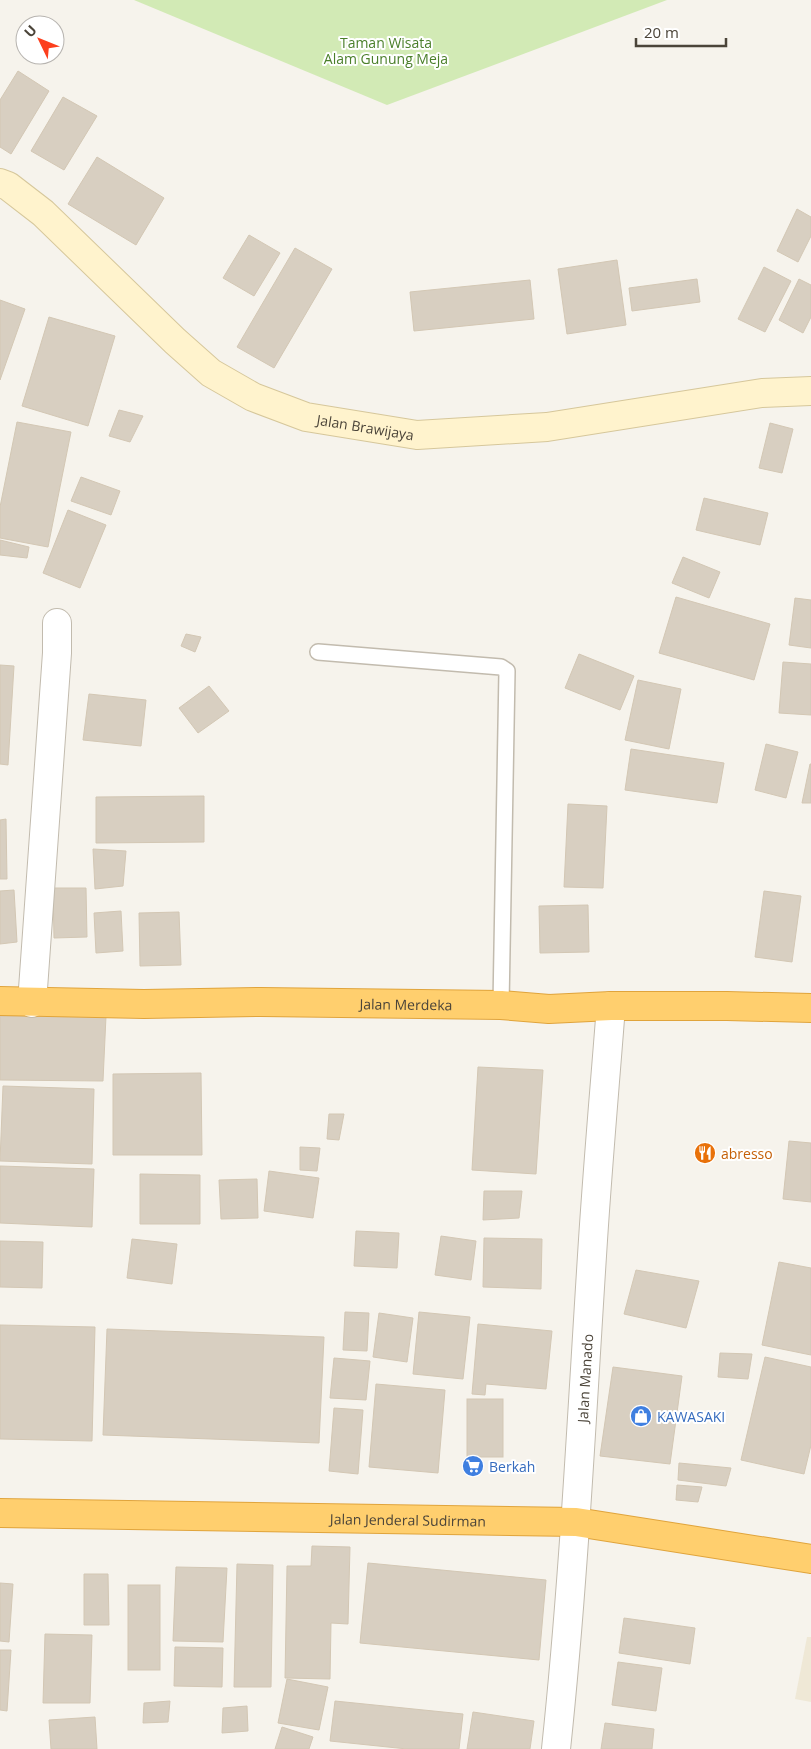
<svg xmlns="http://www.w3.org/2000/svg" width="811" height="1749" viewBox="0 0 811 1749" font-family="'Open Sans',sans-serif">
<rect width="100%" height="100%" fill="#f6f3ec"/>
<path fill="#efe8d6" d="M 807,1637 L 811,1637 L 811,1702 L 795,1699 Z"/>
<path fill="#d2eab5" d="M 134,0 L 667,0 L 387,105 Z"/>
<g fill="#d8cfc1" stroke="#d3c7b4">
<path d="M 18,71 L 49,91 L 11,154 L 0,147 L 0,100 Z"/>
<path d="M 63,97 L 97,116 L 64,170 L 31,151 Z"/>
<path d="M 97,157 L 164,198 L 136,245 L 68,204 Z"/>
<path d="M 797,209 L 811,217 L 811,236 L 798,262 L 777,251 Z"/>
<path d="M 249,235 L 280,253 L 254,296 L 223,278 Z"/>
<path d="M 295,248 L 332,269 L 274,368 L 237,347 Z"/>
<path d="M 617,260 L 626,325 L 567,334 L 558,269 Z"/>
<path d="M 764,267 L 791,281 L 765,332 L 738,319 Z"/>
<path d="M 697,279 L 700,302 L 632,311 L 629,288 Z"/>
<path d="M 799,279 L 811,285 L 811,317 L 803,333 L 779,320 Z"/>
<path d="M 530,280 L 534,319 L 414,331 L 410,292 Z"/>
<path d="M 0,300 L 25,309 L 0,380 Z"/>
<path d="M 49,317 L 115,336 L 88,426 L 22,406 Z"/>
<path d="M 119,410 L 143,416 L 130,442 L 109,436 Z"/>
<path d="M 17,422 L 71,432 L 48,547 L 0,538 L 0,507 Z"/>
<path d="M 770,423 L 793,429 L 782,473 L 759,468 Z"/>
<path d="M 81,477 L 120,491 L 111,515 L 71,501 Z"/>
<path d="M 704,498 L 768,513 L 760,545 L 696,530 Z"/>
<path d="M 68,510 L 106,525 L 80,588 L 43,573 Z"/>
<path d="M 0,540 L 29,547 L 27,558 L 0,555 Z"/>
<path d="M 683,557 L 720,572 L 709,598 L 672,583 Z"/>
<path d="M 676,597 L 770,624 L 754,680 L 659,653 Z"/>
<path d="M 795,598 L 811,600 L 811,648 L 789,645 Z"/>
<path d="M 186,634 L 201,637 L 195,652 L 181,646 Z"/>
<path d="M 579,654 L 634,676 L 620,710 L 565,688 Z"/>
<path d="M 783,662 L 811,664 L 811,715 L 779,713 Z"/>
<path d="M 0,665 L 14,666 L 8,765 L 0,764 Z"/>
<path d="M 638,680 L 681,689 L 669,749 L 625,740 Z"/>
<path d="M 209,686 L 229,711 L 198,733 L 179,708 Z"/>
<path d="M 89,694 L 146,700 L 141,746 L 83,740 Z"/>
<path d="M 766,744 L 798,752 L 786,798 L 755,790 Z"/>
<path d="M 631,749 L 724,763 L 717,803 L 625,790 Z"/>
<path d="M 810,764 L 811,764 L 811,803 L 802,803 Z"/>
<path d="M 204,796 L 204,842 L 96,843 L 96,797 Z"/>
<path d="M 568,804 L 607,806 L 603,888 L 564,887 Z"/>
<path d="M 6,819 L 7,879 L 0,879 L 0,820 Z"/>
<path d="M 93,849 L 126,851 L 123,886 L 95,889 Z"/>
<path d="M 53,888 L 86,888 L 87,937 L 54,938 Z"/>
<path d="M 14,890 L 17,942 L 0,944 L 0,891 Z"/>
<path d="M 764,891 L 801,896 L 792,962 L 755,957 Z"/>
<path d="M 588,905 L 589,952 L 540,953 L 539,906 Z"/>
<path d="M 121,911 L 123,951 L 96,953 L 94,913 Z"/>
<path d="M 179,912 L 181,965 L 140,966 L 139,913 Z"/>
<path d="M 0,1016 L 106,1016 L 103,1081 L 0,1080 Z"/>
<path d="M 478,1067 L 543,1070 L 536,1174 L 472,1170 Z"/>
<path d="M 201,1073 L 202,1155 L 113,1155 L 113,1074 Z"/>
<path d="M 3,1086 L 94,1089 L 92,1164 L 0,1161 Z"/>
<path d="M 329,1114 L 344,1114 L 339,1140 L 327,1139 Z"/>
<path d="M 789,1141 L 811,1143 L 811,1202 L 783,1199 Z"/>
<path d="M 300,1147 L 320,1148 L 317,1171 L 300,1170 Z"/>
<path d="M 0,1166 L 94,1169 L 92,1227 L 0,1223 Z"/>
<path d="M 269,1171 L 319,1178 L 313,1218 L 264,1211 Z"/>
<path d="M 140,1174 L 200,1175 L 200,1224 L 140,1224 Z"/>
<path d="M 257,1179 L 258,1218 L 221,1219 L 219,1180 Z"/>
<path d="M 484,1191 L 522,1191 L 519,1218 L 483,1220 Z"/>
<path d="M 356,1231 L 399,1233 L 397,1268 L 354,1266 Z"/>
<path d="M 441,1236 L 476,1241 L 471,1280 L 435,1275 Z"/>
<path d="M 484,1238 L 542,1239 L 541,1289 L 483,1287 Z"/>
<path d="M 132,1239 L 177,1244 L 172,1284 L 127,1278 Z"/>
<path d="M 0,1241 L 43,1242 L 42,1288 L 0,1287 Z"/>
<path d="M 779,1262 L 811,1268 L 811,1355 L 762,1345 Z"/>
<path d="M 636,1270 L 699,1281 L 686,1328 L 624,1314 Z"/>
<path d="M 345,1312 L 369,1313 L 367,1351 L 343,1350 Z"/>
<path d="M 419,1312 L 470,1317 L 463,1379 L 413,1374 Z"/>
<path d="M 379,1313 L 413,1318 L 407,1362 L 373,1357 Z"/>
<path d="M 478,1324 L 552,1331 L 546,1389 L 486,1384 L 485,1395 L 472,1394 Z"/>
<path d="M 0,1325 L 95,1327 L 92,1441 L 0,1439 Z"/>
<path d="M 107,1329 L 324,1337 L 319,1443 L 103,1435 Z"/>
<path d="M 720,1353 L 752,1354 L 748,1379 L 718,1377 Z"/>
<path d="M 765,1357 L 811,1367 L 811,1445 L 804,1474 L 741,1460 Z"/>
<path d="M 334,1358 L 370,1361 L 366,1400 L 330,1398 Z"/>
<path d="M 613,1367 L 682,1376 L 670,1464 L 600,1456 Z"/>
<path d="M 376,1384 L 445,1390 L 438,1473 L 369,1467 Z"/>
<rect x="467" y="1399" width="36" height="58"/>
<path d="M 334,1408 L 363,1410 L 358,1474 L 329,1471 Z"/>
<path d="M 679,1463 L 731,1468 L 726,1486 L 678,1480 Z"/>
<path d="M 677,1485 L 702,1487 L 698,1502 L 676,1500 Z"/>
<path d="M 312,1546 L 350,1547 L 348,1624 L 331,1623 L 330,1679 L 285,1678 L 287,1566 L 311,1566 Z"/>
<path d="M 368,1563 L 546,1580 L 539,1660 L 360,1643 Z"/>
<path d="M 237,1564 L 273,1565 L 271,1687 L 234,1687 Z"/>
<path d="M 176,1567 L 227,1568 L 223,1642 L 173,1641 Z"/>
<path d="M 84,1574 L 108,1574 L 109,1625 L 84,1625 Z"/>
<path d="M 0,1583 L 13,1584 L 9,1642 L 0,1641 Z"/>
<rect x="128" y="1585" width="32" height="85"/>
<path d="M 624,1618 L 695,1628 L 690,1664 L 619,1653 Z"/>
<path d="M 45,1634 L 92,1635 L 90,1703 L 43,1703 Z"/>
<path d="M 175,1647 L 223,1648 L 222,1687 L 174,1686 Z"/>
<path d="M 0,1650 L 11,1650 L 7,1711 L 0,1710 Z"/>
<path d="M 618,1662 L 662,1668 L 656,1711 L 612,1705 Z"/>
<path d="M 287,1679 L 328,1687 L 319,1730 L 278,1723 Z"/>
<path d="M 170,1701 L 168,1722 L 143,1723 L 144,1703 Z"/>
<path d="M 335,1701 L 463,1714 L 459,1749 L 407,1749 L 330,1741 Z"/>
<path d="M 247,1706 L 248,1731 L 222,1733 L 223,1708 Z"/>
<path d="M 473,1712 L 534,1721 L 530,1749 L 467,1749 Z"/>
<path d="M 95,1717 L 97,1749 L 51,1749 L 49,1720 Z"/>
<path d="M 605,1723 L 654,1729 L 652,1749 L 601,1749 Z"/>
<path d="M 282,1727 L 313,1737 L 309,1749 L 275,1749 Z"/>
</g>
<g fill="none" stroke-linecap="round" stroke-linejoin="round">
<g stroke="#c2bbae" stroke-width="18">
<path id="lane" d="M 318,652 L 501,667 L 507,671 L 501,1005"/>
</g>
<g stroke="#c2bbae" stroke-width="30">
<g id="street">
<path d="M 32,1003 L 57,653 L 57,623"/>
<path id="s1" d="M 556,1749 C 574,1580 582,1410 593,1240 C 598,1162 605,1084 611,1006"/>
</g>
</g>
<g stroke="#d6c79b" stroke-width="30">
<g id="secondary">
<path id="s2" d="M 0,183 L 8,186 L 43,213 L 175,341 L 211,373 L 253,397 L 306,417 L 417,435 L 547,427 L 762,393 L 811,391"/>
</g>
</g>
<g stroke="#e0a43c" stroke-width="30">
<g id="highway">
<path id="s3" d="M 0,1001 L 144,1004 L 261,1002 L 501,1005 L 549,1009 L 611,1006 L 727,1006 L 811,1008"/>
<path id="s4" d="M 0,1513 L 576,1522 L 811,1559"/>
</g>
</g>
<use href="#lane" stroke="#fff" stroke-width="15"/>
<use href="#street" stroke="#fff" stroke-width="28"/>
<use href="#secondary" stroke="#fff3cd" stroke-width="28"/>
<use href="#highway" stroke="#ffcf6e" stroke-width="28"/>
</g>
<defs>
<g id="restaurant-disc" transform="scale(1.125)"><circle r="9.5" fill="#e8710a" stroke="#fff"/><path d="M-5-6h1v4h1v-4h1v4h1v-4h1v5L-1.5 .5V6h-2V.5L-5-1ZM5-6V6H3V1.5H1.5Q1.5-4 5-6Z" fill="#fff"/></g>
<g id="shop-disc" transform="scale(1.125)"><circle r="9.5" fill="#3f7fe0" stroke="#fff"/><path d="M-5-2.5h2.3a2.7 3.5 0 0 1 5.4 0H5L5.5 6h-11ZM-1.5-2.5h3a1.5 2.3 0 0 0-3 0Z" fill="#fff"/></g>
<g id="supermarket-disc" transform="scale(1.125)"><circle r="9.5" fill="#3f7fe0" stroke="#fff"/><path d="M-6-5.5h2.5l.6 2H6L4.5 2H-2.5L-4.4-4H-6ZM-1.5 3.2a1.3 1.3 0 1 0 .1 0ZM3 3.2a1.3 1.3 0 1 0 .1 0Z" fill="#fff"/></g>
</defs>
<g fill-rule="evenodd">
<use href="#restaurant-disc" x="705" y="1153"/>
<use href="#shop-disc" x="641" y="1416"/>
<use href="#supermarket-disc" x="473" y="1466"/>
</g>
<g text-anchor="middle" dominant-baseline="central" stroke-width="4" stroke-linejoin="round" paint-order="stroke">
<g font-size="14" fill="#4a7f2a" stroke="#fff">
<text x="386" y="42">Taman Wisata<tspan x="386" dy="16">Alam Gunung Meja</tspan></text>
</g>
<g font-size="14" fill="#4b4439" stroke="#fff">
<text stroke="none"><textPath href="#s2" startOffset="450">Jalan Brawijaya</textPath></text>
<text stroke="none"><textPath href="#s3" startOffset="406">Jalan Merdeka</textPath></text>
<text stroke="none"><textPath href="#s1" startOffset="372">Jalan Manado</textPath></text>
<text stroke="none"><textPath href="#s4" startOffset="408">Jalan Jenderal Sudirman</textPath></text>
</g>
<g font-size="14" fill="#c56008" stroke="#fff" text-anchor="start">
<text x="721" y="1153">abresso</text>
</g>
<g font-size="14" fill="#366cbe" stroke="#fff" text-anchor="start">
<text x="657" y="1416">KAWASAKI</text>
<text x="489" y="1466">Berkah</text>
</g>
</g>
<g transform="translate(40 40) rotate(313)"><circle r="24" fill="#ffffff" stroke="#b7b4b0"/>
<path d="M0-4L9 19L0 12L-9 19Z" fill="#fc3f1d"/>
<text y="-8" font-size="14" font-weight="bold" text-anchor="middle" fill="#4b4439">U</text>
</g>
<path d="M636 38v8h90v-8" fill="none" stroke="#4b4439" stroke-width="2.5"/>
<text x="644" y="38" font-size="15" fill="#4b4439" stroke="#ffffff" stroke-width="4" paint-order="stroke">20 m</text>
</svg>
